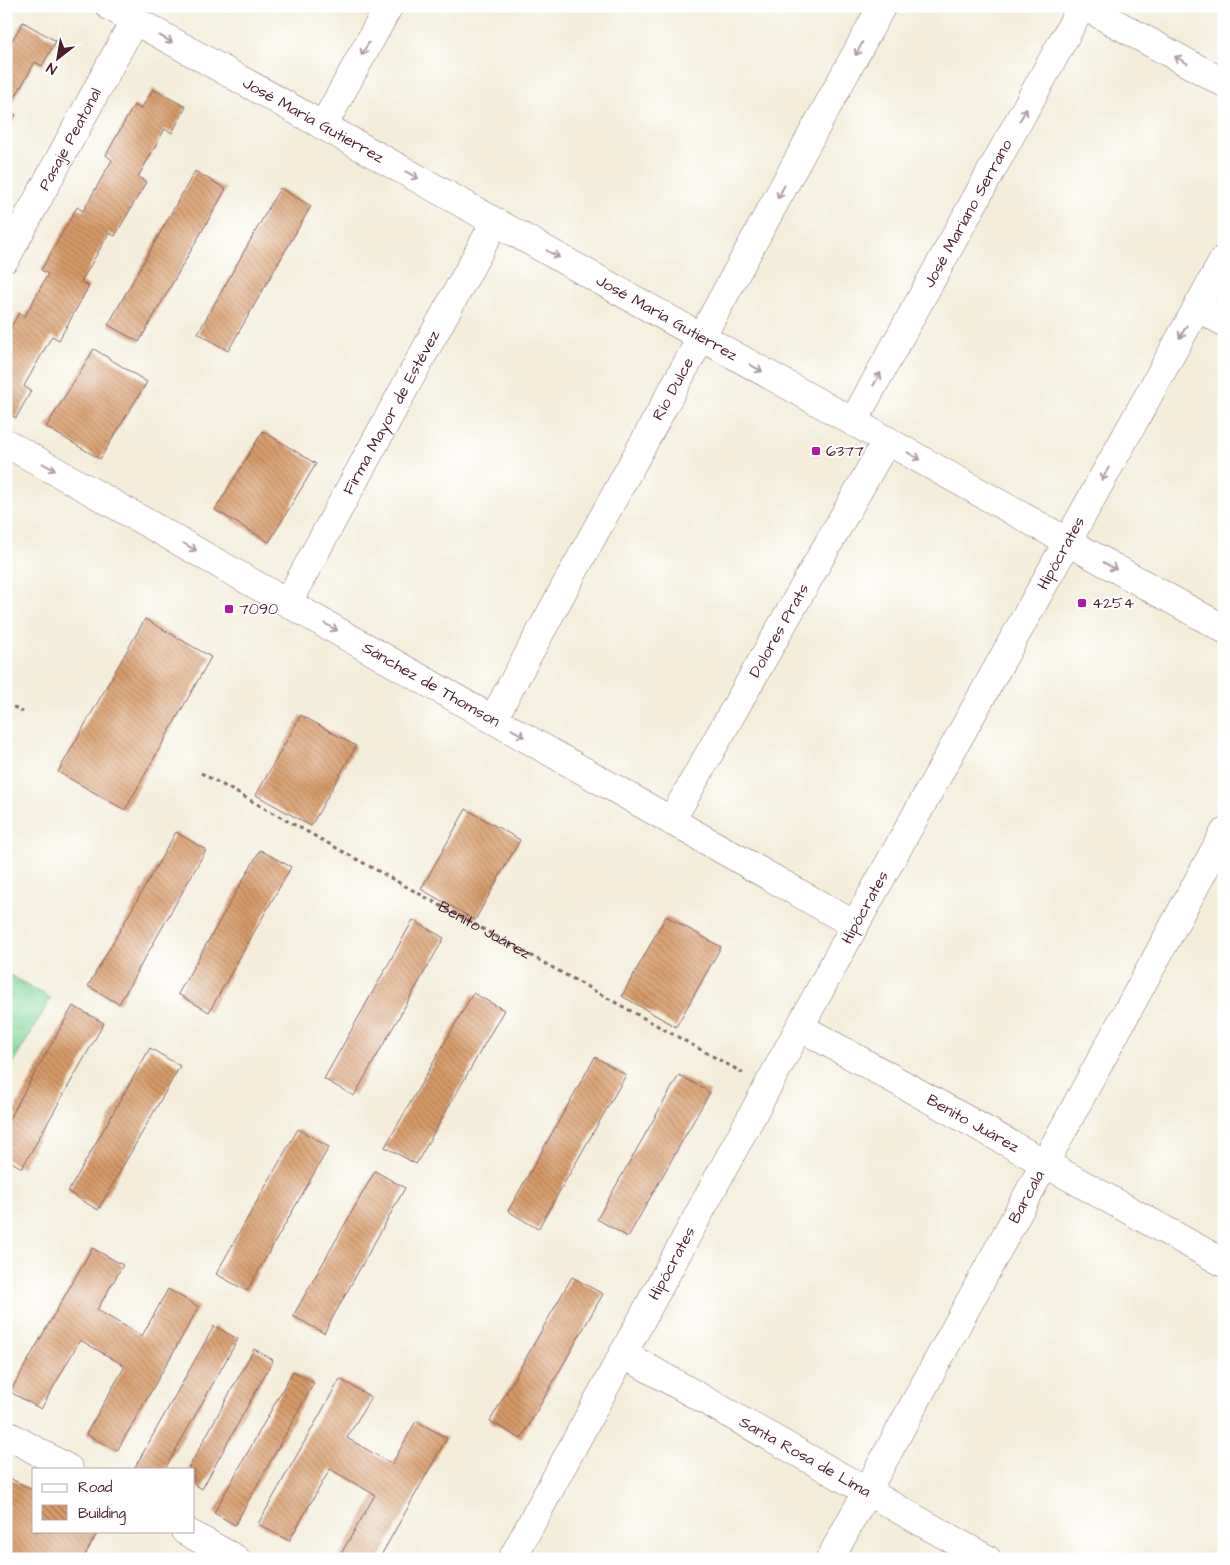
<svg xmlns="http://www.w3.org/2000/svg" width="1230" height="1565" viewBox="0 0 1230 1565" font-family="'Architects Daughter',sans-serif">
<defs>
<pattern id="park-crowns" width="20" height="18" patternUnits="userSpaceOnUse" patternTransform="scale(1.25)"><rect width="20" height="18" fill="#86da9c"/><path d="M2 6a3 3 0 1 1 6 0M12 15a3 3 0 1 1 6 0" fill="none" stroke="#75bb87"/></pattern>
<pattern id="building-back-hatch" width="6" height="6" patternUnits="userSpaceOnUse" patternTransform="scale(1.25)"><rect width="6" height="6" fill="#d59a68"/><path d="M-1 5l2 2M0 0l6 6M5-1l2 2" fill="none" stroke="#af7d56"/></pattern>
</defs>
<rect width="100%" height="100%" fill="#fff"/>
<filter id="ink" filterUnits="userSpaceOnUse"><feTurbulence type="fractalNoise" baseFrequency=".02" numOctaves="2"/><feDisplacementMap in="SourceGraphic" scale="10" xChannelSelector="R" yChannelSelector="G"/><feConvolveMatrix kernelMatrix="1 2 1 2 8 2 1 2 1" color-interpolation-filters="sRGB"/></filter>
<filter id="wash" filterUnits="userSpaceOnUse"><feTurbulence type="fractalNoise" baseFrequency=".0096" numOctaves="4" result="noise"/><feDisplacementMap in="SourceGraphic" scale="20" xChannelSelector="R" yChannelSelector="G"/><feGaussianBlur stdDeviation="1.12" result="paint"/><feColorMatrix in="noise" values="0 0 0 0 0 0 0 0 0 0 0 0 0 0 0 0 0 1.4 0 .05"/><feComposite in="paint" operator="in"/></filter>
<g filter="url(#wash)">
<rect width="100%" height="100%" fill="#f3edd9"/>
<path fill="url(#park-crowns)" stroke="#687c64" d="M 6,973 L 51,998 L 6,1076 Z"/>
<g id="blocks">
<g fill="url(#building-back-hatch)">
<path d="M 23,22 L 56,41 L 42,66 L 35,62 L 8,110 L 16,115 L 6,131 L 6,39 L 11,42 Z"/>
<path d="M 153,89 L 186,107 L 172,133 L 165,129 L 138,177 L 146,182 L 115,236 L 109,233 L 81,282 L 89,286 L 59,340 L 52,336 L 24,386 L 31,391 L 16,418 L 6,412 L 6,336 L 19,313 L 25,316 L 48,274 L 41,270 L 77,207 L 83,211 L 112,160 L 106,155 L 134,105 L 141,109 Z"/>
<path d="M 195,171 L 226,189 L 139,342 L 108,325 Z"/>
<path d="M 280,188 L 311,206 L 228,351 L 198,333 Z"/>
<path d="M 94,349 L 147,382 L 100,459 L 46,427 Z"/>
<path d="M 263,431 L 316,464 L 269,542 L 215,510 Z"/>
<path d="M 145,619 L 211,657 L 125,810 L 58,772 Z"/>
<path d="M 301,715 L 356,746 L 311,826 L 256,795 Z"/>
<path d="M 466,809 L 520,840 L 475,920 L 421,889 Z"/>
<path d="M 176,832 L 206,850 L 119,1004 L 88,986 Z"/>
<path d="M 260,850 L 291,867 L 209,1012 L 178,994 Z"/>
<path d="M 666,916 L 721,947 L 676,1027 L 622,996 Z"/>
<path d="M 413,920 L 444,938 L 354,1096 L 324,1079 Z"/>
<path d="M 473,993 L 504,1010 L 416,1164 L 385,1147 Z"/>
<path d="M 73,1006 L 104,1023 L 22,1168 L 6,1159 L 6,1124 Z"/>
<path d="M 150,1048 L 180,1066 L 98,1210 L 68,1192 Z"/>
<path d="M 595,1057 L 626,1075 L 538,1229 L 508,1211 Z"/>
<path d="M 679,1075 L 710,1092 L 628,1237 L 597,1219 Z"/>
<path d="M 298,1129 L 329,1147 L 247,1291 L 216,1274 Z"/>
<path d="M 375,1171 L 405,1188 L 324,1333 L 293,1316 Z"/>
<path d="M 92,1248 L 123,1265 L 97,1310 L 142,1336 L 168,1289 L 199,1307 L 117,1451 L 86,1434 L 125,1366 L 80,1340 L 41,1409 L 10,1392 Z"/>
<path d="M 572,1277 L 603,1294 L 521,1439 L 490,1421 Z"/>
<path d="M 214,1326 L 238,1339 L 165,1469 L 134,1469 Z"/>
<path d="M 254,1349 L 273,1360 L 202,1489 L 194,1484 L 194,1469 L 188,1469 Z"/>
<path d="M 293,1371 L 314,1383 L 235,1525 L 214,1513 Z"/>
<path d="M 340,1379 L 371,1397 L 347,1438 L 392,1464 L 416,1421 L 447,1438 L 379,1559 L 338,1559 L 375,1495 L 330,1469 L 289,1541 L 258,1524 Z"/>
<path d="M 6,1476 L 34,1491 L 34,1531 L 98,1531 L 83,1559 L 6,1559 Z"/>
</g>
</g>
</g>
<g filter="url(#ink)">
<use href="#blocks" fill-opacity="0" stroke="#856768" stroke-width="1"/>
<g fill="none" stroke-linecap="round" stroke-linejoin="round">
<g stroke="#856768" stroke-width="29">
<g id="minor">
<path id="s2" d="M 109,6 L 1224,629"/>
<path d="M 1084,6 L 1224,83"/>
<path d="M 323,126 L 389,6"/>
<path id="s3" d="M 6,258 L 134,21"/>
<path d="M 1197,307 L 1224,322"/>
<path id="s4" d="M 853,422 L 1082,6"/>
<path id="s5" d="M 6,443 L 855,925"/>
<path id="s6" d="M 288,602 L 495,222"/>
<path id="s7" d="M 493,719 L 882,6"/>
<path id="s8" d="M 671,821 L 887,440"/>
<path id="s9" d="M 800,1027 L 1224,1263"/>
<path id="s10" d="M 623,1354 L 987,1559"/>
<path d="M 6,1434 L 69,1469"/>
<path d="M 185,1531 L 236,1559"/>
<path id="s11" d="M 512,1559 L 855,925 L 1224,259"/>
<path id="s12" d="M 830,1559 L 1224,833"/>
</g>
</g>
<g stroke="#856768" stroke-width="3" stroke-dasharray="4 4" stroke-linecap="butt">
<path d="M 6,703 L 23,712"/>
<path id="s1" d="M 201,773 L 743,1073"/>
</g>
<use href="#minor" stroke="#fff" stroke-width="28"/>
</g>
<defs><path id="oneway-shaft" d="M-6 0H5M1.5-3L5.5 0L1.5 3" fill="none" stroke-width="1.6" stroke-linecap="round" stroke-linejoin="round" transform="scale(1.25)"/></defs>
<g stroke="#ae9aa0">
<use href="#oneway-shaft" transform="translate(166 39) rotate(29)"/>
<use href="#oneway-shaft" transform="translate(365 49) rotate(119)"/>
<use href="#oneway-shaft" transform="translate(859 49) rotate(118)"/>
<use href="#oneway-shaft" transform="translate(1181 60) rotate(-151)"/>
<use href="#oneway-shaft" transform="translate(1023 115) rotate(-61)"/>
<use href="#oneway-shaft" transform="translate(412 175) rotate(29)"/>
<use href="#oneway-shaft" transform="translate(781 192) rotate(118)"/>
<use href="#oneway-shaft" transform="translate(553 254) rotate(29)"/>
<use href="#oneway-shaft" transform="translate(1183 332) rotate(119)"/>
<use href="#oneway-shaft" transform="translate(756 368) rotate(29)"/>
<use href="#oneway-shaft" transform="translate(877 379) rotate(-61)"/>
<use href="#oneway-shaft" transform="translate(914 456) rotate(29)"/>
<use href="#oneway-shaft" transform="translate(49 467) rotate(30)"/>
<use href="#oneway-shaft" transform="translate(1105 474) rotate(119)"/>
<use href="#oneway-shaft" transform="translate(190 547) rotate(30)"/>
<use href="#oneway-shaft" transform="translate(1110 566) rotate(29)"/>
<use href="#oneway-shaft" transform="translate(331 627) rotate(30)"/>
<use href="#oneway-shaft" transform="translate(518 733) rotate(30)"/>
</g>
</g>
<g fill="#b5179e" stroke="#fff" stroke-width="2">
<rect x="811" y="446" width="10" height="10" rx="2.5"/>
<rect x="1077" y="598" width="10" height="10" rx="2.5"/>
<rect x="224" y="604" width="10" height="10" rx="2.5"/>
</g>
<g text-anchor="middle" dominant-baseline="central" stroke-width="4" stroke-linejoin="round" paint-order="stroke">
<g font-size="16" fill="#4a1f2b" stroke="#fff">
<text stroke="none"><textPath href="#s2" startOffset="234">José María Gutierrez</textPath></text>
<text stroke="none"><textPath href="#s3" startOffset="135">Pasaje Peatonal</textPath></text>
<text stroke="none"><textPath href="#s4" startOffset="238">José Mariano Serrano</textPath></text>
<text stroke="none"><textPath href="#s2" startOffset="639">José María Gutierrez</textPath></text>
<text stroke="none"><textPath href="#s7" startOffset="376">Río Dulce</textPath></text>
<text stroke="none"><textPath href="#s6" startOffset="216">Firma Mayor de Estévez</textPath></text>
<text stroke="none"><textPath href="#s11" startOffset="1146">Hipócrates</textPath></text>
<text stroke="none"><textPath href="#s8" startOffset="219">Dolores Prats</textPath></text>
<text stroke="none"><textPath href="#s5" startOffset="489">Sánchez de Thomson</textPath></text>
<text stroke="none"><textPath href="#s11" startOffset="741">Hipócrates</textPath></text>
<text stroke="none"><textPath href="#s1" startOffset="324">Benito Juárez</textPath></text>
<text stroke="none"><textPath href="#s9" startOffset="198">Benito Juárez</textPath></text>
<text stroke="none"><textPath href="#s12" startOffset="412">Barcala</textPath></text>
<text stroke="none"><textPath href="#s11" startOffset="336">Hipócrates</textPath></text>
<text stroke="none"><textPath href="#s10" startOffset="209">Santa Rosa de Lima</textPath></text>
</g>
<g font-size="16" fill="#4a1f2b" stroke="#fff" text-anchor="start">
<text x="826" y="451">6377</text>
<text x="1092" y="603">4254</text>
<text x="239" y="609">7090</text>
</g>
</g>
<rect width="1230" height="1565" fill="none" stroke="#fff" stroke-width="25"/>
<rect x="32" y="1468" width="162" height="65" fill="#ffffff" stroke="#b7a5aa"/>
<rect x="42" y="1484" width="25" height="8" fill="#ffffff" stroke="#b7a5aa"/>
<text x="78" y="1492" font-size="15" fill="#4a1f2b">Road</text>
<rect x="42" y="1505" width="25" height="15" fill="url(#building-back-hatch)" stroke="#b7a5aa"/>
<text x="78" y="1518" font-size="15" fill="#4a1f2b">Building</text>
<g transform="translate(58 58) rotate(211)" stroke="#ffffff" stroke-width="4" paint-order="stroke">
<path d="M0-4L9 19L0 12L-9 19Z" fill="#4a1f2b"/>
<text y="-8" font-size="14" font-weight="bold" text-anchor="middle" fill="#4a1f2b">N</text>
</g>
</svg>
